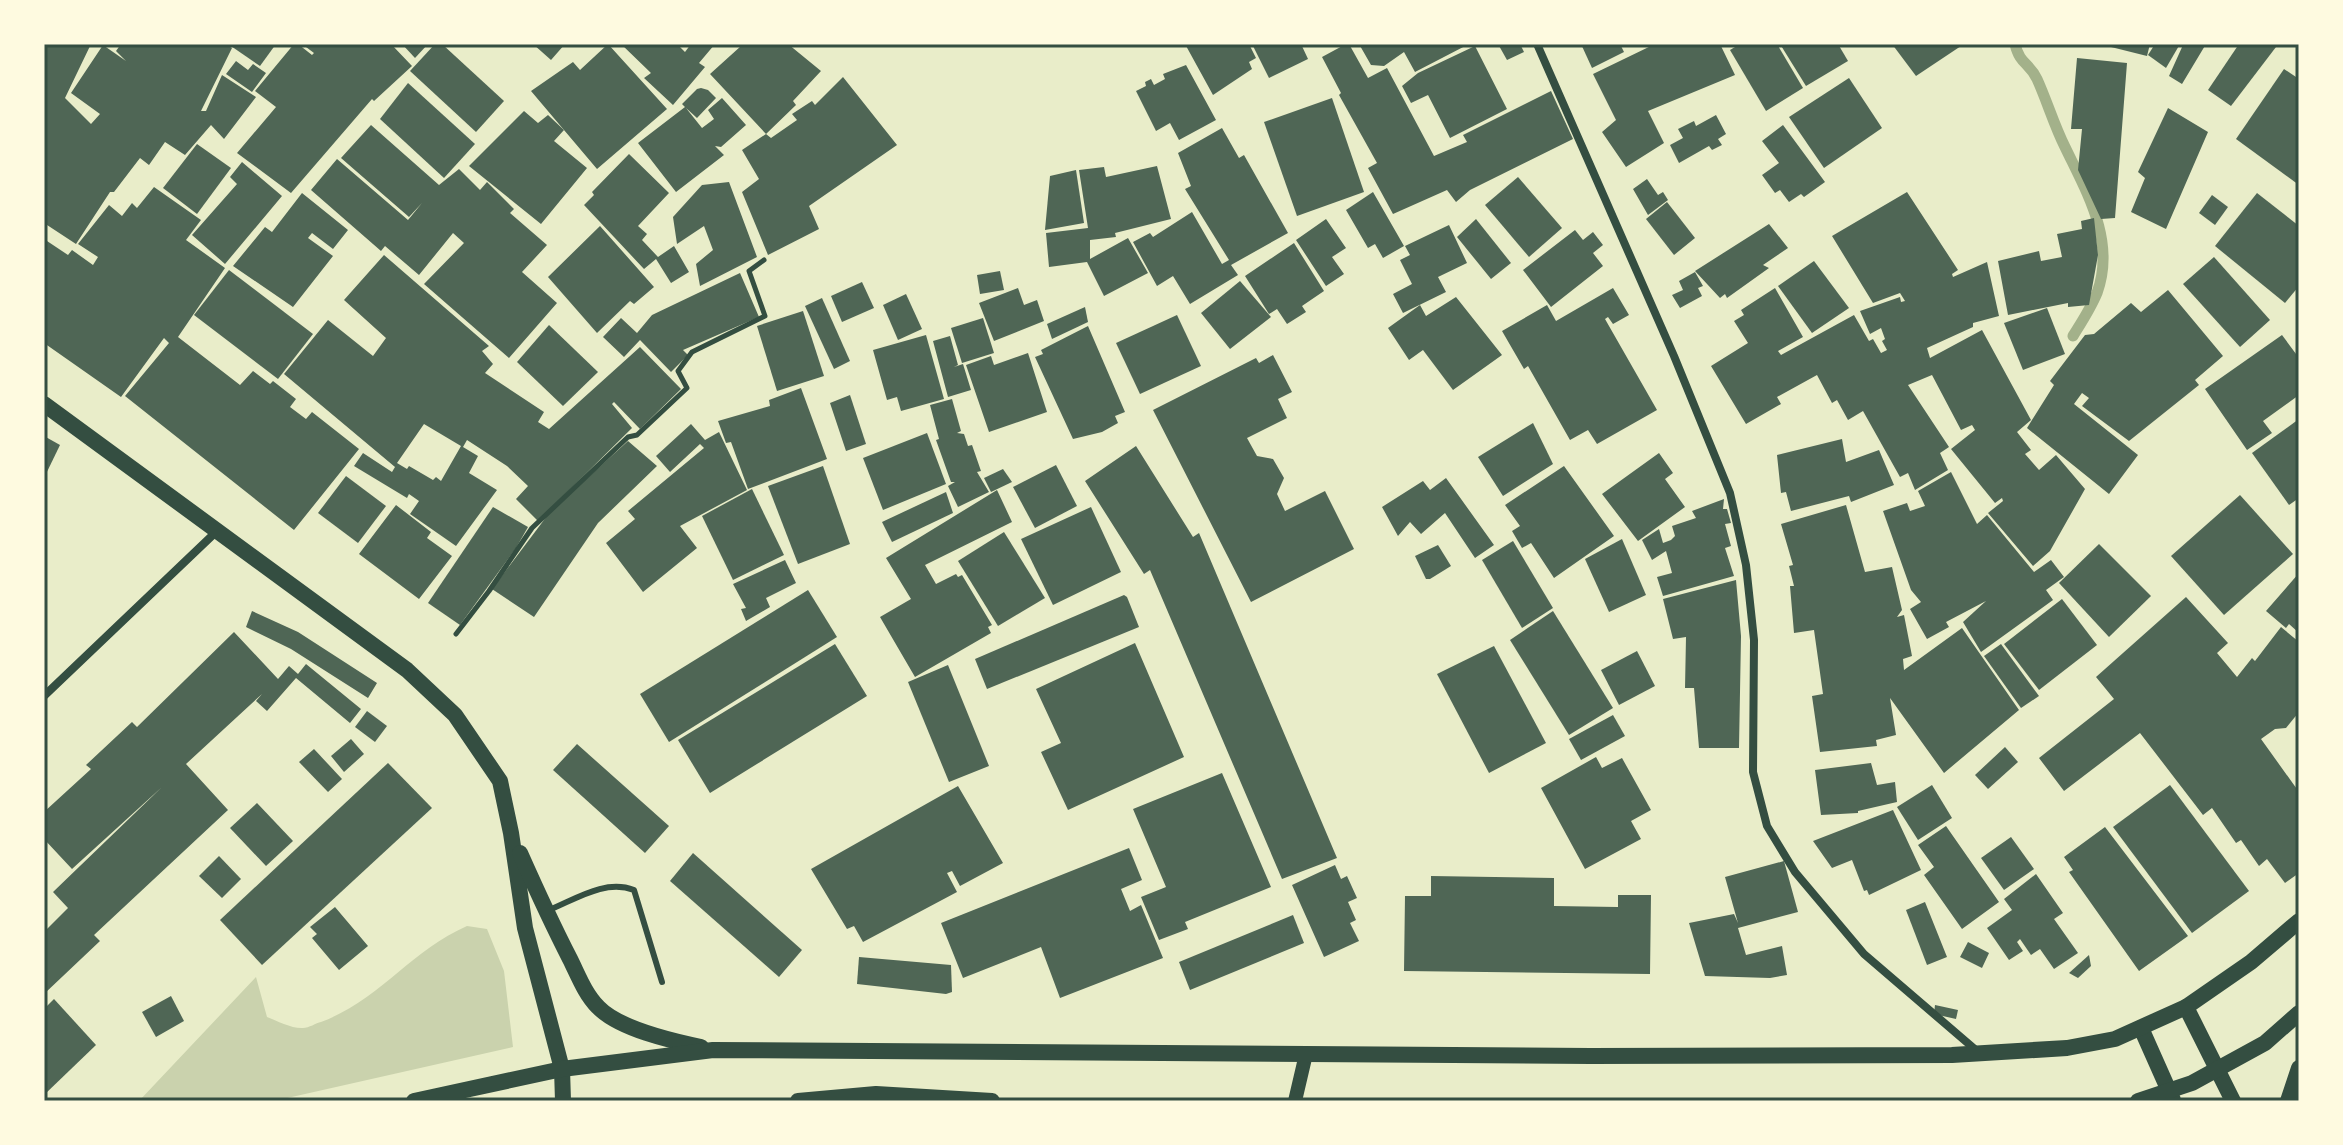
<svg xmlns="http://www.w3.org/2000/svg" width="2343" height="1145" viewBox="0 0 2343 1145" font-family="'PT Serif',serif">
<rect width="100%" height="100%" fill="#e9edc9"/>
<path fill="#cad2ad" d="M 467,926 L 487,929 L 504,971 L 513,1047 L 274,1101 L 139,1101 L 256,977 L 267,1017 C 277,1021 293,1029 303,1028 C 309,1028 316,1023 321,1022 C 380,1000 410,951 467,926 Z"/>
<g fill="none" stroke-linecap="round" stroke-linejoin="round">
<path stroke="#a3b18a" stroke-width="11" d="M 2015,44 C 2020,65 2029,62 2037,79 C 2047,101 2054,125 2065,147 C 2087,193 2116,241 2097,293 C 2091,308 2081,323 2073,336"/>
</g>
<g fill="#4f6655" fill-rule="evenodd">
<path d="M 44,44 L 91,44 L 65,98 L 91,124 L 100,114 L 71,93 L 103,45 L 126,61 L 116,51 L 121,44 L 225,44 L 232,48 L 201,111 L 206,111 L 222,75 L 256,97 L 224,139 L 211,125 L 185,155 L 165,142 L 149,165 L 140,158 L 114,192 L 110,192 L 76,244 L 44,223 Z"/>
<path d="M 228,44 L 276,44 L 260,66 Z"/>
<path d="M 294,44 L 298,44 L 312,55 L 314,53 L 302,44 L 391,44 L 412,66 L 374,101 L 372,99 L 291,193 L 237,153 L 276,107 L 255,91 Z"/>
<path d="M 402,44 L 428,44 L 415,58 Z"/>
<path d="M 435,44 L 442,44 L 504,101 L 476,132 L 410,71 Z"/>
<path d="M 533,44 L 565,44 L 551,60 Z"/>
<path d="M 608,44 L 667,109 L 597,169 L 531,91 L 573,62 L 580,70 Z"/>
<path d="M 621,44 L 684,44 L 680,47 L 685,52 L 691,44 L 715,44 L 699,63 L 705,67 L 673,105 L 644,78 L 651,73 Z"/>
<path d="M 739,44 L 788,44 L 821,71 L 793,101 L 796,105 L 766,134 L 710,74 L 741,46 Z"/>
<path d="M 1185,44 L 1249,44 L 1256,58 L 1249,62 L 1252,69 L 1213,95 Z"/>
<path d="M 1252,44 L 1301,44 L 1308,59 L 1269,78 Z"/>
<path d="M 1346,44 L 1349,44 L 1368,78 L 1387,68 L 1434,156 L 1467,142 L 1463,135 L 1551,91 L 1573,139 L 1470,190 L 1456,202 L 1447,190 L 1393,214 L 1368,168 L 1377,163 L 1339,95 L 1341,93 L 1322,57 Z"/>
<path d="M 1359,44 L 1469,44 L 1415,72 L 1404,52 L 1384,66 L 1371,65 Z"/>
<path d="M 1498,44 L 1520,44 L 1524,52 L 1507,60 Z"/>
<path d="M 1581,44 L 1620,44 L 1624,52 L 1592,68 Z"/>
<path d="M 1655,44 L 1720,44 L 1735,75 L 1648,111 L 1664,143 L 1626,167 L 1602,132 L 1616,120 L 1593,74 Z"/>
<path d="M 1740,44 L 1777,44 L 1803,88 L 1766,111 L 1730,50 Z"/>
<path d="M 1780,44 L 1838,44 L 1848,61 L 1806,86 Z"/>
<path d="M 1892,44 L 1964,44 L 1916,76 Z"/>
<path d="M 2099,44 L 2150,44 L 2147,56 Z"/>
<path d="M 2155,44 L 2180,44 L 2166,68 L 2148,55 Z"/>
<path d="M 2187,44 L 2206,44 L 2182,84 L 2169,76 L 2183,45 L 2186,47 Z"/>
<path d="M 2239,44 L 2272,44 L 2276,47 L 2231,106 L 2208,90 Z"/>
<path d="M 1475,46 L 1507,109 L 1450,138 L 1428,95 L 1411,103 L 1402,86 L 1418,73 Z"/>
<path d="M 2077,58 L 2127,63 L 2115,218 L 2101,219 L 2078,170 L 2082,129 L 2071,129 Z"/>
<path d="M 236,61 L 248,70 L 253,64 L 266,73 L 252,92 L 226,74 Z"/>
<path d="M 1186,65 L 1216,120 L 1179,140 L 1170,123 L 1156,131 L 1136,91 L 1146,86 L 1145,82 L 1151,79 L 1154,85 L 1165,79 L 1163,74 Z"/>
<path d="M 2284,69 L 2299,79 L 2299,185 L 2236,139 Z"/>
<path d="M 843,77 L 897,145 L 809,206 L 819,229 L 768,255 L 742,192 L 759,179 L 742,150 L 766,134 L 771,138 L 797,120 L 792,114 L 812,101 L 815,105 Z"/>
<path d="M 1849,78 L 1882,128 L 1824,168 L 1789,117 Z"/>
<path d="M 408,83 L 475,144 L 444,178 L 380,119 Z"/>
<path d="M 701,88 L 708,90 L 716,98 L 697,118 L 686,108 L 702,128 L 714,119 L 708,110 L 722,98 L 746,125 L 721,147 L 715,146 L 724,155 L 676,192 L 638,143 L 685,107 L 682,104 L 697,89 Z"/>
<path d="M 1332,98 L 1364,192 L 1297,216 L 1264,122 Z"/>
<path d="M 2168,108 L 2208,132 L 2166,229 L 2131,212 L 2145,178 L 2138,172 Z"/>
<path d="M 524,111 L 538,123 L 548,115 L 564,130 L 554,141 L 587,168 L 541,224 L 469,166 Z"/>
<path d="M 1716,115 L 1726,134 L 1718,139 L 1722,145 L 1712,150 L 1709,146 L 1679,163 L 1670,145 L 1683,138 L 1678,129 L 1694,121 L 1696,126 Z"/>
<path d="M 371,125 L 439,185 L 459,169 L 480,190 L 487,182 L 514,209 L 510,213 L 547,245 L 522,272 L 557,303 L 509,358 L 424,284 L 464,243 L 453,233 L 419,275 L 385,246 L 381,251 L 311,190 L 337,159 L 408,220 L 422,203 L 409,217 L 341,158 Z"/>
<path d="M 1783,125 L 1825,182 L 1804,197 L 1801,194 L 1789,202 L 1780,190 L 1775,193 L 1762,175 L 1779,163 L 1762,141 Z"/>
<path d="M 1222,128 L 1239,158 L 1244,155 L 1288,233 L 1231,265 L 1238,275 L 1190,304 L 1173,276 L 1157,286 L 1133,242 L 1150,233 L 1153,237 L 1192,212 L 1222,264 L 1229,260 L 1185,189 L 1191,186 L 1178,153 Z"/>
<path d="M 197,144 L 231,168 L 197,214 L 163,188 Z"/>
<path d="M 629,154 L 669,193 L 638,226 L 647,234 L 642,240 L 658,257 L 674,246 L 689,272 L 671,283 L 656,259 L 644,269 L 584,205 L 594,195 L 592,192 Z"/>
<path d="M 242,162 L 282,196 L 225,264 L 192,235 L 237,184 L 230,177 Z"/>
<path d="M 1157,166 L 1171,219 L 1115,233 L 1116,237 L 1090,240 L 1090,259 L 1128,238 L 1148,273 L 1104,296 L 1087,262 L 1049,267 L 1046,233 L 1088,228 L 1079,170 L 1104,167 L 1106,177 Z"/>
<path d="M 1076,170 L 1084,223 L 1045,230 L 1050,176 Z"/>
<path d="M 1518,177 L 1562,228 L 1529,257 L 1485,205 Z"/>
<path d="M 1647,179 L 1658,195 L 1663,192 L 1668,200 L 1648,215 L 1633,189 Z"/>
<path d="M 729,182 L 757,257 L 700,286 L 696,264 L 713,250 L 704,226 L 677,244 L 673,217 L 702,185 Z"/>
<path d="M 154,187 L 201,220 L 186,240 L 225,268 L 178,337 L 240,385 L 253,371 L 270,384 L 273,381 L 296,399 L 290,407 L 306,419 L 312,412 L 359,449 L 294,530 L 125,396 L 169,343 L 164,338 L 121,397 L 44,343 L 44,323 L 47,319 L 44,317 L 44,239 L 68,255 L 72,250 L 93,265 L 98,257 L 78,244 L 109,205 L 122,216 L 132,203 L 137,208 Z"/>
<path d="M 1373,192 L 1404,246 L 1383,258 L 1375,244 L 1368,248 L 1346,210 Z"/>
<path d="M 1907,192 L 1958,270 L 1952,274 L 1953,277 L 1987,262 L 1999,316 L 1973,323 L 1973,327 L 1927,348 L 1930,358 L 1982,330 L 2031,420 L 2017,432 L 2031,450 L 2025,454 L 2039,470 L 2056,455 L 2085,489 L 2050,551 L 2033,566 L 1988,513 L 2003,501 L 2002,498 L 1995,503 L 1951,449 L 1975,430 L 1972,425 L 1961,430 L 1932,375 L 1908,385 L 1949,447 L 1940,453 L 1948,470 L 1915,490 L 1908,473 L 1900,477 L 1863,411 L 1848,420 L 1837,400 L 1832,403 L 1817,375 L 1777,397 L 1781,404 L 1746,424 L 1711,366 L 1748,343 L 1734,321 L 1744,315 L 1741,310 L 1775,288 L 1803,337 L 1778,351 L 1781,355 L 1854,315 L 1869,341 L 1873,339 L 1881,353 L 1887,350 L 1882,341 L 1885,339 L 1881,328 L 1870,334 L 1860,311 L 1900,297 L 1901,302 L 1905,301 L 1900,293 L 1873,303 L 1832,236 Z"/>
<path d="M 302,193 L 348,230 L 333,249 L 312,233 L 308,238 L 333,256 L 293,307 L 233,266 L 265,227 L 272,232 Z"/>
<path d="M 2257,193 L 2299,226 L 2299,286 L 2285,303 L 2215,246 Z"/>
<path d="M 2212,195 L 2228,207 L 2215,225 L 2199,213 Z"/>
<path d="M 1667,202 L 1695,238 L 1674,255 L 1646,219 Z"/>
<path d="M 2094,218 L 2098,255 L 2089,305 L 2068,307 L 2068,303 L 2008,315 L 1998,261 L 2039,251 L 2041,261 L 2062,257 L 2057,234 L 2082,229 L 2081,221 Z"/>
<path d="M 1326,219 L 1346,248 L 1332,257 L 1344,274 L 1326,286 L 1296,240 Z"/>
<path d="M 1476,219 L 1511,263 L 1491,279 L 1457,237 Z"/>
<path d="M 1769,224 L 1788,248 L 1763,265 L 1769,268 L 1727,298 L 1725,294 L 1720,298 L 1695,271 Z"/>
<path d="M 1449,225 L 1467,263 L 1438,277 L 1446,292 L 1403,313 L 1393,294 L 1412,284 L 1400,260 L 1410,255 L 1405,246 Z"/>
<path d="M 600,226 L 654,287 L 634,304 L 630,301 L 597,333 L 548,277 Z"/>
<path d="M 1575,230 L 1583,240 L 1593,232 L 1603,245 L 1593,253 L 1603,266 L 1551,307 L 1523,270 Z"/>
<path d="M 1294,243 L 1324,291 L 1302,306 L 1306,312 L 1287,324 L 1277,309 L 1269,314 L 1245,276 Z"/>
<path d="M 384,255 L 489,346 L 482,351 L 493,364 L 485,373 L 544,412 L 538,422 L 549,429 L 640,347 L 681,389 L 640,429 L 614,402 L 612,404 L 632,428 L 538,521 L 516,499 L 528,486 L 507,466 L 467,440 L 463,447 L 478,456 L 469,473 L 497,490 L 456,546 L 410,514 L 419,501 L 409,494 L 407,498 L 354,466 L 363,453 L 392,472 L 395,467 L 284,374 L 328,320 L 373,356 L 386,338 L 344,300 ZM 424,424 L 461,446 L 441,481 L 436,477 L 433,480 L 409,466 L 407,469 L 397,463 Z"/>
<path d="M 2214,257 L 2270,320 L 2240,347 L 2183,284 Z"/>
<path d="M 1814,261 L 1849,308 L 1812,333 L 1778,286 Z"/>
<path d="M 229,270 L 313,334 L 278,379 L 194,315 Z"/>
<path d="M 1000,271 L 1004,290 L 980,294 L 977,275 Z"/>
<path d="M 1695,272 L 1703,286 L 1698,288 L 1702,296 L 1680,308 L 1672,295 L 1683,290 L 1679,281 Z"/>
<path d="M 740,273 L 759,317 L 683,350 L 688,355 L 671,372 L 640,340 L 624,357 L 603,337 L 621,318 L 637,333 L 652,315 Z"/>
<path d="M 1240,281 L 1271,317 L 1230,349 L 1201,313 Z"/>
<path d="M 862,282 L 874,308 L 842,322 L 831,296 Z"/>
<path d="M 1018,288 L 1024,305 L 1037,300 L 1044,321 L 994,341 L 979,303 Z"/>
<path d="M 1613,288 L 1629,315 L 1613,324 L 1608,317 L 1605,319 L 1657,410 L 1597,444 L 1588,430 L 1570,440 L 1528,366 L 1524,369 L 1502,331 L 1547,305 L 1556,321 Z"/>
<path d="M 2168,290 L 2223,356 L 2195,380 L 2199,385 L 2129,441 L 2082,406 L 2089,398 L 2082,393 L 2074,404 L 2138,455 L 2109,494 L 2027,428 L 2054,385 L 2050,381 L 2085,335 L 2094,334 L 2131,303 L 2141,312 Z"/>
<path d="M 906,294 L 922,329 L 898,340 L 883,305 Z"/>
<path d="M 1456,297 L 1502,355 L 1453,390 L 1423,350 L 1409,360 L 1388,328 L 1420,305 L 1426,316 Z"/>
<path d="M 822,298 L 850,361 L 834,369 L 805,306 Z"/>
<path d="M 1085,307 L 1088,322 L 1052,339 L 1047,324 Z"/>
<path d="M 2047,308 L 2065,354 L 2023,370 L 2004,323 Z"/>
<path d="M 803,311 L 824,376 L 777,391 L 757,326 Z"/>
<path d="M 1177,315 L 1201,366 L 1140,394 L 1116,343 Z"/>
<path d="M 983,318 L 994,353 L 962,363 L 951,328 Z"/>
<path d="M 549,325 L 598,372 L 563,406 L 517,362 Z"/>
<path d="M 1088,326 L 1125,412 L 1115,416 L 1118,423 L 1102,432 L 1073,439 L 1035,357 L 1043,354 L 1041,350 Z"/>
<path d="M 926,335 L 944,399 L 901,411 L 897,397 L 887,400 L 873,350 Z"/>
<path d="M 2282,335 L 2299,358 L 2299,395 L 2263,421 L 2272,433 L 2247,450 L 2205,389 Z"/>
<path d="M 950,336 L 958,365 L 954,367 L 963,364 L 971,390 L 948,397 L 933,341 Z"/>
<path d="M 1028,353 L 1047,412 L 989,432 L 966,365 L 991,356 L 994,365 Z"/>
<path d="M 1273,355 L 1292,392 L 1278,399 L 1287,418 L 1247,438 L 1257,456 L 1273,459 L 1284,478 L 1277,494 L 1285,511 L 1325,491 L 1354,549 L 1251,602 L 1153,410 L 1256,358 L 1259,363 Z"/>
<path d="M 801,388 L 827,459 L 748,489 L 731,442 L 726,443 L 718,421 L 770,406 L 769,400 Z"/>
<path d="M 850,395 L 866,444 L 846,451 L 830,403 Z"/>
<path d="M 952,399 L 961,431 L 957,433 L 964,434 L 968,446 L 972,445 L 981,471 L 977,472 L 989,492 L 958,507 L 948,486 L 955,482 L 951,482 L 936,440 L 939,439 L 930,405 Z"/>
<path d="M 2299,419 L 2299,498 L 2289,505 L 2252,453 Z"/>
<path d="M 1533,423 L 1553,464 L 1503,496 L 1478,457 Z"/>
<path d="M 691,424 L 705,440 L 719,432 L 747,490 L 680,526 L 697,548 L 643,592 L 606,543 L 635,519 L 628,511 L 704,448 L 700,444 L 670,472 L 656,456 Z"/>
<path d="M 927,433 L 946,484 L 883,510 L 863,458 Z"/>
<path d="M 44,436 L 60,445 L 44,478 Z"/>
<path d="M 1842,439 L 1846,462 L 1879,450 L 1894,485 L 1851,502 L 1849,496 L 1791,511 L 1786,492 L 1781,493 L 1777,455 Z"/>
<path d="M 628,441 L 657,466 L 598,523 L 534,617 L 492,589 L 550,512 Z"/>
<path d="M 1136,446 L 1193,537 L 1199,533 L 1337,858 L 1282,879 L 1150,570 L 1144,574 L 1085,481 Z"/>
<path d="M 1659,453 L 1673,473 L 1665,479 L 1685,507 L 1638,541 L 1602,494 Z"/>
<path d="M 1056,465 L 1077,506 L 1035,528 L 1013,487 Z"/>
<path d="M 823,466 L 850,544 L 798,564 L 768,486 Z"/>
<path d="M 1564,466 L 1614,536 L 1554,578 L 1531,543 L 1522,548 L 1512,531 L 1520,526 L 1505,505 Z"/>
<path d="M 1003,469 L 1012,482 L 991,492 L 984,478 Z"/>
<path d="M 1951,472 L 1977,524 L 1987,515 L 2034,572 L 2051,560 L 2064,577 L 2046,590 L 2053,600 L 1981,652 L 1963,622 L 1986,601 L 1946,622 L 1949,627 L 1927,639 L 1910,609 L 1921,602 L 1911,590 L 1883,511 L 1907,503 L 1910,511 L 1925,506 L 1918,491 Z"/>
<path d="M 346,476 L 386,506 L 358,543 L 318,513 Z"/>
<path d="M 1446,478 L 1494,545 L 1475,558 L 1445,513 L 1421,534 L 1410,522 L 1398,536 L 1382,507 L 1423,481 L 1430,490 Z"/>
<path d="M 752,489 L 784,555 L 733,580 L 702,516 Z"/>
<path d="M 997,490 L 1012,522 L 925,565 L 936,584 L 956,574 L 958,577 L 962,575 L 992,625 L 988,627 L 991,633 L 915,677 L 880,617 L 911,599 L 886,558 Z"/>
<path d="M 946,492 L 953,513 L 892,542 L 882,522 Z"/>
<path d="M 2240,495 L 2293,554 L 2224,615 L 2171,556 Z"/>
<path d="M 1724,499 L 1723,509 L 1727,509 L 1731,523 L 1725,524 L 1731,546 L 1725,548 L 1734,576 L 1663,596 L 1657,577 L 1672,573 L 1666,551 L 1652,560 L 1642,540 L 1659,529 L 1663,543 L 1671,540 L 1675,536 L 1672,526 L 1696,518 L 1692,511 Z"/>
<path d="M 396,505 L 431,532 L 427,538 L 452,556 L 419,599 L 359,554 Z"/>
<path d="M 1846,505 L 1865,572 L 1892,567 L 1902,610 L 1897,617 L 1904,615 L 1912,656 L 1903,659 L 1904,670 L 1962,628 L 2019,710 L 1944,773 L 1890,698 L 1896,735 L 1876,740 L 1877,746 L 1820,752 L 1812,696 L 1823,694 L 1814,630 L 1794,633 L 1790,586 L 1794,586 L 1789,566 L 1793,565 L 1781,524 Z"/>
<path d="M 493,507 L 528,527 L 516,548 L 460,625 L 428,603 Z"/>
<path d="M 1091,507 L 1121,572 L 1053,605 L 1021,539 Z"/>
<path d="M 1004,532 L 1045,598 L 998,626 L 958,561 Z"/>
<path d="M 1622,539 L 1646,595 L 1609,612 L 1585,559 Z"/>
<path d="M 1513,541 L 1553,608 L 1522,628 L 1482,560 Z"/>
<path d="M 2099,544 L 2151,596 L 2109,637 L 2059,583 Z"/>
<path d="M 1438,545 L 1451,566 L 1430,579 L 1426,579 L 1415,556 Z"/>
<path d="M 785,560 L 796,583 L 766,598 L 770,607 L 746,621 L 741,609 L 746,608 L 733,584 Z"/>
<path d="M 2299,573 L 2299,633 L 2289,624 L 2286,628 L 2266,611 Z"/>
<path d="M 1736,580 L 1741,636 L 1739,748 L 1699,748 L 1694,688 L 1685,688 L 1686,637 L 1673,639 L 1663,599 Z"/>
<path d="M 808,590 L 837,637 L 669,742 L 640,694 Z"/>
<path d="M 1124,595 L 1127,597 L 1139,627 L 987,689 L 975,659 Z"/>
<path d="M 2186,597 L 2228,643 L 2217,653 L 2237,677 L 2252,658 L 2255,661 L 2281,627 L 2299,642 L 2299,712 L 2286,728 L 2275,729 L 2261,739 L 2299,792 L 2299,873 L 2285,883 L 2267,859 L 2259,866 L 2241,840 L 2236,843 L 2212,808 L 2203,815 L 2140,733 L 2064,791 L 2039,758 L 2114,699 L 2096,677 Z"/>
<path d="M 2062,599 L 2097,645 L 2039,690 L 2004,644 Z"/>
<path d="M 252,611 L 298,632 L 377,683 L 368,698 L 291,649 L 246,627 Z"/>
<path d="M 1553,611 L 1613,708 L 1569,735 L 1510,640 Z"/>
<path d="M 234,632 L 278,679 L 289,666 L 298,674 L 306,664 L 361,709 L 350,723 L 296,678 L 267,711 L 256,701 L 262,694 L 186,764 L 228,810 L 94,935 L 100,941 L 44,994 L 44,932 L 68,908 L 53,892 L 162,787 L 72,869 L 44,839 L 44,812 L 91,769 L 86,765 L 132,722 L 137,727 Z"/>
<path d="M 1135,643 L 1184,757 L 1068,810 L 1041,752 L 1061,743 L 1036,689 Z"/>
<path d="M 835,644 L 867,696 L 710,793 L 678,740 Z"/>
<path d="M 2001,644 L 2039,696 L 2021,708 L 1984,656 Z"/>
<path d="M 1494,646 L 1546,743 L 1489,773 L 1437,674 Z"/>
<path d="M 1637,651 L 1655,686 L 1619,705 L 1601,670 Z"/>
<path d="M 948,665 L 989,766 L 949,782 L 908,682 Z"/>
<path d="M 367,711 L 387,726 L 375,742 L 355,727 Z"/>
<path d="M 1613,715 L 1625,736 L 1581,760 L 1569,739 Z"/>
<path d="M 351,739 L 364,754 L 344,772 L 331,756 Z"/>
<path d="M 577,744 L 669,826 L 645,853 L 553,770 Z"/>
<path d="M 2005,747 L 2018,762 L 1988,789 L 1975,775 Z"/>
<path d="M 314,749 L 342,779 L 328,792 L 299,762 Z"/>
<path d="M 1596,757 L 1602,768 L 1622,758 L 1651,810 L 1631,821 L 1641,839 L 1585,869 L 1541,788 Z"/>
<path d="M 388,763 L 432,808 L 262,965 L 220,920 Z"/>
<path d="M 1871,763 L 1877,785 L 1895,782 L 1897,802 L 1858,811 L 1858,813 L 1821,815 L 1815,770 Z"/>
<path d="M 1222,773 L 1271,887 L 1185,922 L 1188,929 L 1159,940 L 1141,897 L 1166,887 L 1133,809 Z"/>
<path d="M 1932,785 L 1952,818 L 1918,840 L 1897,807 Z"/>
<path d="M 2170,785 L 2249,891 L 2192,933 L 2113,827 Z"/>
<path d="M 958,786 L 1003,863 L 960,886 L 952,871 L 947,873 L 957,892 L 863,942 L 854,926 L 847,929 L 811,869 Z"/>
<path d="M 257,803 L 293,841 L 266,866 L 230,828 Z"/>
<path d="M 1893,810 L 1921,870 L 1869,895 L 1867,890 L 1864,891 L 1852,860 L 1832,868 L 1813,841 Z"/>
<path d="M 1946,826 L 1999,902 L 1962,929 L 1924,875 L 1934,867 L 1918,845 Z"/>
<path d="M 2105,827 L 2188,936 L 2139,971 L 2069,872 L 2073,870 L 2064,857 Z"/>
<path d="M 2011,837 L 2034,869 L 2004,890 L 1981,858 Z"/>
<path d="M 1129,848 L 1142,880 L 1121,889 L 1130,911 L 1141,905 L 1163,958 L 1060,998 L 1041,947 L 963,978 L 941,923 Z"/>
<path d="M 693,853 L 802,950 L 779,977 L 670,881 Z"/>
<path d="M 219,856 L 241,879 L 222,898 L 199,876 Z"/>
<path d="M 1784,861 L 1798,912 L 1738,928 L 1746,955 L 1782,946 L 1787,975 L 1770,978 L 1705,976 L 1689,923 L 1734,914 L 1738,923 L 1725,877 Z"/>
<path d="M 1335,865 L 1341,879 L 1347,876 L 1357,898 L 1348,902 L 1356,920 L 1350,923 L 1359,941 L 1324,957 L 1292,885 Z"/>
<path d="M 2036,874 L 2063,913 L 2054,919 L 2078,953 L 2054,969 L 2040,949 L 2031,955 L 2020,939 L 2017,942 L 2023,951 L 2009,960 L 1987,928 L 2012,910 L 2004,899 Z"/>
<path d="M 1431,876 L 1554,878 L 1554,906 L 1618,907 L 1618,895 L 1651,895 L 1650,974 L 1404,971 L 1405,896 L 1431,896 Z"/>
<path d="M 1925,902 L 1947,957 L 1927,965 L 1906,910 Z"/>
<path d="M 335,907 L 368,946 L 339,970 L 312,938 L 317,934 L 310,927 Z"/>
<path d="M 1293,915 L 1304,943 L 1190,990 L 1179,962 Z"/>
<path d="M 1968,942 L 1989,953 L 1982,968 L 1960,957 Z"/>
<path d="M 2089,955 L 2091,966 L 2078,978 L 2069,973 Z"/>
<path d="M 859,957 L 951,965 L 952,992 L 946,994 L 857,984 Z"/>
<path d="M 171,996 L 184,1021 L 156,1037 L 142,1012 Z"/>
<path d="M 54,999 L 96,1045 L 44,1095 L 44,1009 Z"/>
<path d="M 1935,1005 L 1958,1010 L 1956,1019 L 1934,1014 Z"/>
</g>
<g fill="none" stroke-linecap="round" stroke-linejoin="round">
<path stroke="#344e41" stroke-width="5" d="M 456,634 L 489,591 L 532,528 L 628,437 L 637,435 L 687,388 L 678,371 L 692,352 L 765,316 L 749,271 L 764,260"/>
<path stroke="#344e41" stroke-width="6" d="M 549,910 C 576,899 605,879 634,890 L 662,982"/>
<g stroke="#344e41" stroke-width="8">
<path d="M 1537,44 L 1674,356 L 1730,493 L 1746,565 L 1754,640 L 1753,772 L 1767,826 L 1795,872 L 1864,954 L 1977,1051"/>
<path d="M 44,696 L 217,531"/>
</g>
<path stroke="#344e41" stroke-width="14" d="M 1295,1101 L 1306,1054"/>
<g stroke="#344e41" stroke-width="16">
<path d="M 44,404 L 407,670 L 455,715 L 500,781 L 511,833 L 525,928 L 562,1069 L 563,1101"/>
<path d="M 520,853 C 536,889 552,924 570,959 C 578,975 585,994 598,1007 C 619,1029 672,1041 701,1047"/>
<path d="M 2186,1007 L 2233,1101"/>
<path d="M 2141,1028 L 2173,1100"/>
<path d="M 414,1101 L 562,1069 L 713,1050 L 1591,1056 L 1952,1055 L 2067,1048 L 2115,1039 L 2186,1007 L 2251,962 L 2299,921"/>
<path d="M 798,1101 L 876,1094 L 992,1101"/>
<path d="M 2138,1101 L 2192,1083 L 2265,1043 L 2299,1013"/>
<path d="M 2288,1101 L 2299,1068"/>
</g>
</g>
<rect width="2343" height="1145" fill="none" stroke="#fefae0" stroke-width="92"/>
<rect x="46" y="46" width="2251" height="1053" fill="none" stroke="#344e41" stroke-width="3"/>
</svg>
